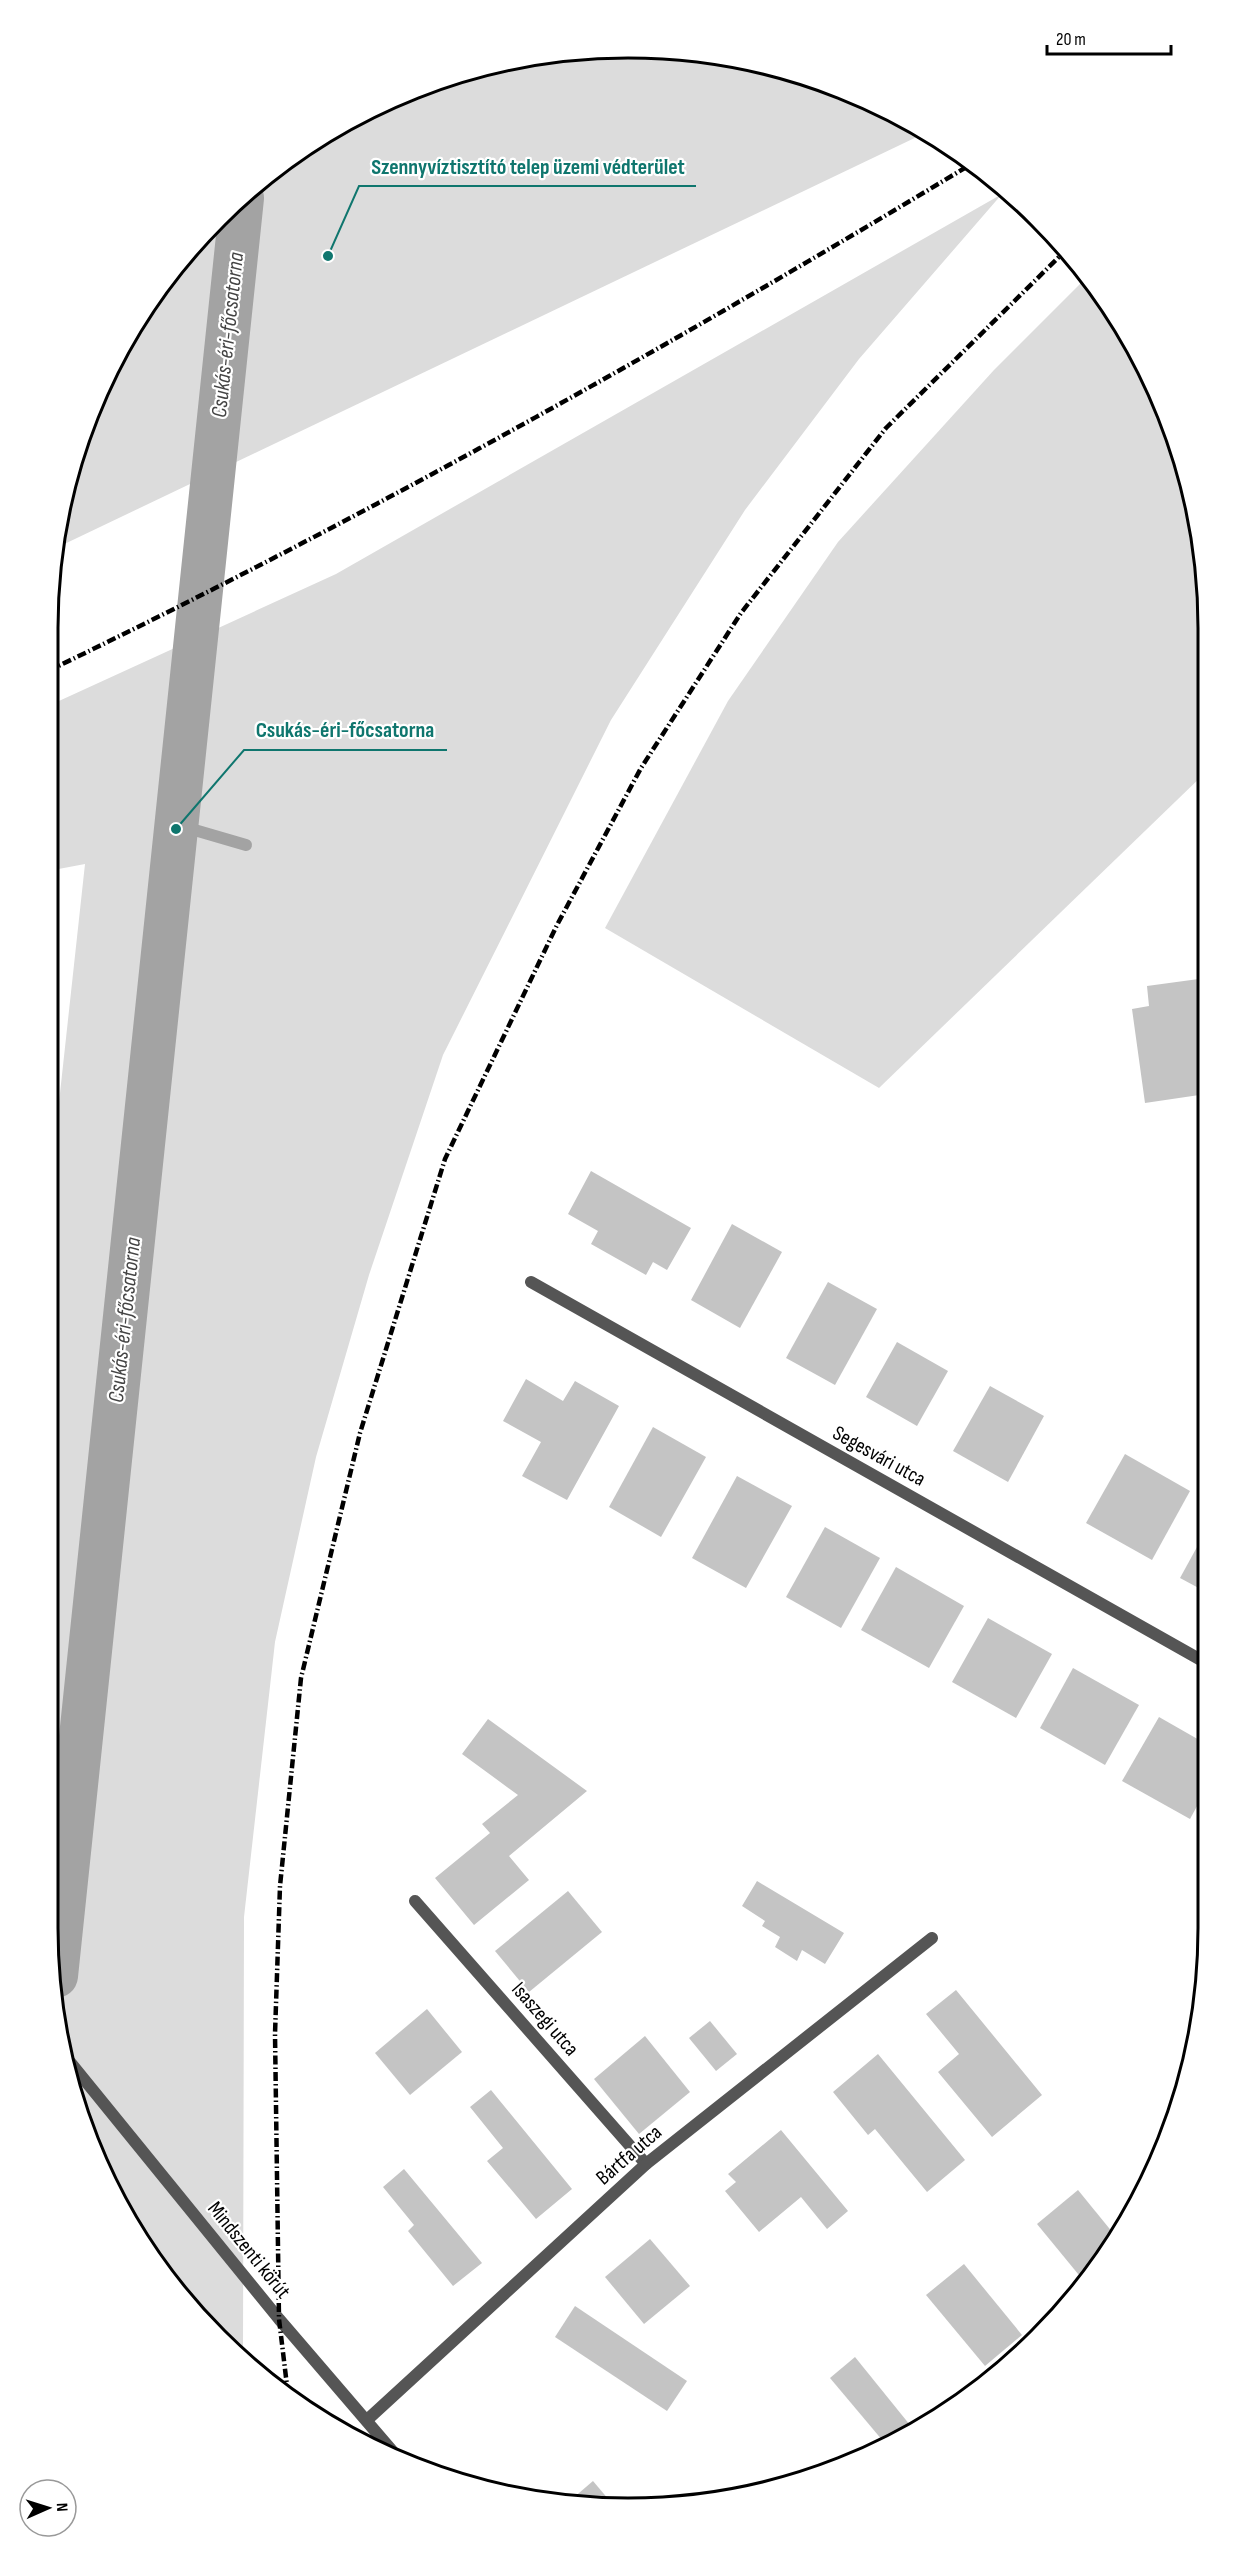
<svg xmlns="http://www.w3.org/2000/svg" width="1257" height="2556" viewBox="0 0 1257 2556" font-family="'Sofia Sans Condensed',sans-serif">
<rect width="100%" height="100%" fill="#fff"/>
<g fill="#dcdcdc">
<path d="M 629,48 L 742,59 L 851,92 L 923,134 L 56,548 L 59,515 L 92,406 L 146,306 L 218,218 L 306,146 L 407,92 L 516,59 Z"/>
<path d="M 1002,194 L 859,359 L 745,510 L 611,720 L 443,1055 L 369,1275 L 316,1457 L 275,1642 L 244,1917 L 243,2352 L 168,2281 L 79,2114 L 48,1928 L 48,1203 L 85,864 L 48,871 L 48,706 L 336,574 Z"/>
<path d="M 1089,275 L 1165,406 L 1204,552 L 1205,773 L 879,1088 L 605,928 L 728,701 L 838,542 L 994,370 Z"/>
</g>
<g fill="none" stroke-linecap="round" stroke-linejoin="round">
<path stroke="#a3a3a3" stroke-width="12" d="M 176,829 L 198,831 L 246,845"/>
<path stroke="#a3a3a3" stroke-width="44" d="M 56,1976 L 242,198"/>
</g>
<g fill="#c4c4c4">
<path d="M 1206,978 L 1206,1094 L 1145,1103 L 1132,1009 L 1149,1006 L 1147,986 Z"/>
<path d="M 591,1171 L 691,1228 L 667,1270 L 653,1262 L 646,1275 L 591,1244 L 598,1231 L 568,1214 Z"/>
<path d="M 732,1224 L 782,1252 L 740,1328 L 691,1300 Z"/>
<path d="M 828,1282 L 877,1309 L 835,1385 L 786,1358 Z"/>
<path d="M 897,1342 L 948,1371 L 917,1426 L 866,1397 Z"/>
<path d="M 526,1379 L 563,1401 L 575,1381 L 619,1406 L 567,1500 L 522,1476 L 541,1442 L 503,1421 Z"/>
<path d="M 990,1386 L 1044,1416 L 1008,1482 L 953,1451 Z"/>
<path d="M 653,1427 L 706,1457 L 661,1537 L 609,1507 Z"/>
<path d="M 1125,1454 L 1190,1491 L 1152,1560 L 1086,1523 Z"/>
<path d="M 737,1476 L 792,1506 L 746,1588 L 692,1558 Z"/>
<path d="M 825,1527 L 880,1558 L 841,1628 L 786,1597 Z"/>
<path d="M 1208,1527 L 1208,1593 L 1180,1578 Z"/>
<path d="M 896,1567 L 964,1606 L 929,1668 L 861,1630 Z"/>
<path d="M 988,1618 L 1052,1654 L 1016,1718 L 952,1682 Z"/>
<path d="M 1073,1668 L 1139,1705 L 1105,1765 L 1040,1728 Z"/>
<path d="M 1159,1717 L 1208,1745 L 1208,1786 L 1190,1819 L 1122,1781 Z"/>
<path d="M 488,1719 L 587,1791 L 509,1856 L 529,1880 L 474,1925 L 435,1878 L 490,1833 L 482,1824 L 518,1795 L 462,1754 Z"/>
<path d="M 757,1881 L 844,1933 L 825,1964 L 802,1950 L 797,1961 L 775,1947 L 780,1937 L 762,1926 L 765,1921 L 742,1906 Z"/>
<path d="M 568,1891 L 602,1932 L 529,1992 L 495,1951 Z"/>
<path d="M 956,1990 L 1042,2095 L 992,2137 L 938,2072 L 959,2054 L 926,2014 Z"/>
<path d="M 427,2009 L 462,2052 L 410,2095 L 375,2053 Z"/>
<path d="M 710,2021 L 737,2054 L 716,2071 L 689,2038 Z"/>
<path d="M 645,2036 L 690,2092 L 639,2134 L 594,2079 Z"/>
<path d="M 878,2054 L 965,2160 L 927,2192 L 875,2129 L 868,2135 L 833,2092 Z"/>
<path d="M 491,2090 L 572,2189 L 536,2219 L 487,2161 L 503,2148 L 470,2107 Z"/>
<path d="M 1171,2113 L 1175,2115 L 1164,2151 L 1155,2146 Z"/>
<path d="M 781,2130 L 848,2211 L 827,2229 L 801,2197 L 759,2232 L 725,2191 L 736,2182 L 728,2174 Z"/>
<path d="M 404,2169 L 482,2263 L 453,2286 L 408,2231 L 414,2225 L 383,2187 Z"/>
<path d="M 1078,2190 L 1113,2233 L 1083,2280 L 1037,2224 Z"/>
<path d="M 650,2239 L 690,2286 L 644,2324 L 605,2277 Z"/>
<path d="M 964,2264 L 1022,2335 L 985,2366 L 926,2295 Z"/>
<path d="M 575,2306 L 687,2381 L 667,2411 L 555,2337 Z"/>
<path d="M 855,2357 L 914,2430 L 888,2447 L 830,2378 Z"/>
<path d="M 593,2481 L 609,2500 L 572,2499 Z"/>
</g>
<g fill="none" stroke-linecap="round" stroke-linejoin="round">
<g stroke="#555" stroke-width="12">
<path d="M 531,1282 L 1208,1664"/>
<path d="M 415,1901 L 646,2164"/>
<path d="M 367,2420 L 646,2164 L 932,1938"/>
</g>
<path stroke="#555" stroke-width="12" d="M 70,2062 L 279,2319 L 400,2460"/>
<g stroke="#000" stroke-width="4.5" stroke-dasharray="9 3 1.5 3" stroke-linecap="butt">
<path d="M 48,671 C 365,518 672,345 973,163"/>
<path d="M 288,2394 L 279,2319 L 275,2034 L 280,1886 L 301,1678 L 360,1433 L 445,1159 L 557,925 L 641,768 L 741,613 L 886,428 L 1065,251"/>
</g>
</g>
<g text-anchor="middle" dominant-baseline="central" stroke-width="4.5" stroke-linejoin="round" paint-order="stroke">
<g font-size="21" fill="#000" stroke="#fff">
<text transform="translate(879 1456) rotate(29)">Segesvári utca</text>
<text transform="translate(545 2019) rotate(49)">Isaszegi utca</text>
<text transform="translate(629 2155) rotate(-41)">Bártfa utca</text>
<text transform="translate(249 2250) rotate(51)">Mindszenti körút</text>
</g>
<g font-size="22" font-style="italic" fill="#444" stroke="#fff">
<text transform="translate(228 335) rotate(-84)">Csukás-éri-főcsatorna</text>
<text transform="translate(125 1320) rotate(-84)">Csukás-éri-főcsatorna</text>
</g>
</g>
<path d="M0 0H1257V2556H0ZM628 58H628A570 570 0 0 1 1198 628V1928A570 570 0 0 1 628 2498H628A570 570 0 0 1 58 1928V628A570 570 0 0 1 628 58Z" fill="#fff" fill-rule="evenodd"/>
<path fill="none" stroke="#000" stroke-width="3" d="M628 58H628A570 570 0 0 1 1198 628V1928A570 570 0 0 1 628 2498H628A570 570 0 0 1 58 1928V628A570 570 0 0 1 628 58Z"/>
<path fill="none" stroke="#0f766e" stroke-width="2" d="M328 256L359 186H696M176 829L244 750H447"/>
<g fill="#0f766e" stroke="#fff" stroke-width="2">
<circle cx="328" cy="256" r="6"/>
<circle cx="176" cy="829" r="6"/>
</g>
<g font-size="22" text-anchor="middle" font-weight="bold" fill="#0f766e" stroke="#fff" stroke-width="4.5" stroke-linejoin="round" paint-order="stroke">
<text x="528" y="174">Szennyvíztisztító telep üzemi védterület</text>
<text x="345" y="737">Csukás-éri-főcsatorna</text>
</g>
<g transform="translate(48 2508) rotate(87)"><circle r="28" fill="#ffffff" stroke="#999999" stroke-width="1.5"/>
<path d="M0-4.5L10 22L0 15L-10 22Z" fill="#000000"/>
<text y="-9" font-size="16" font-weight="bold" text-anchor="middle" fill="#000000">N</text>
</g>
<path d="M1047 45v9h124v-9" fill="none" stroke="#000000" stroke-width="3"/>
<text x="1056" y="45" font-size="18" fill="#000000" stroke="#ffffff" stroke-width="4.5" paint-order="stroke">20 m</text>
</svg>
